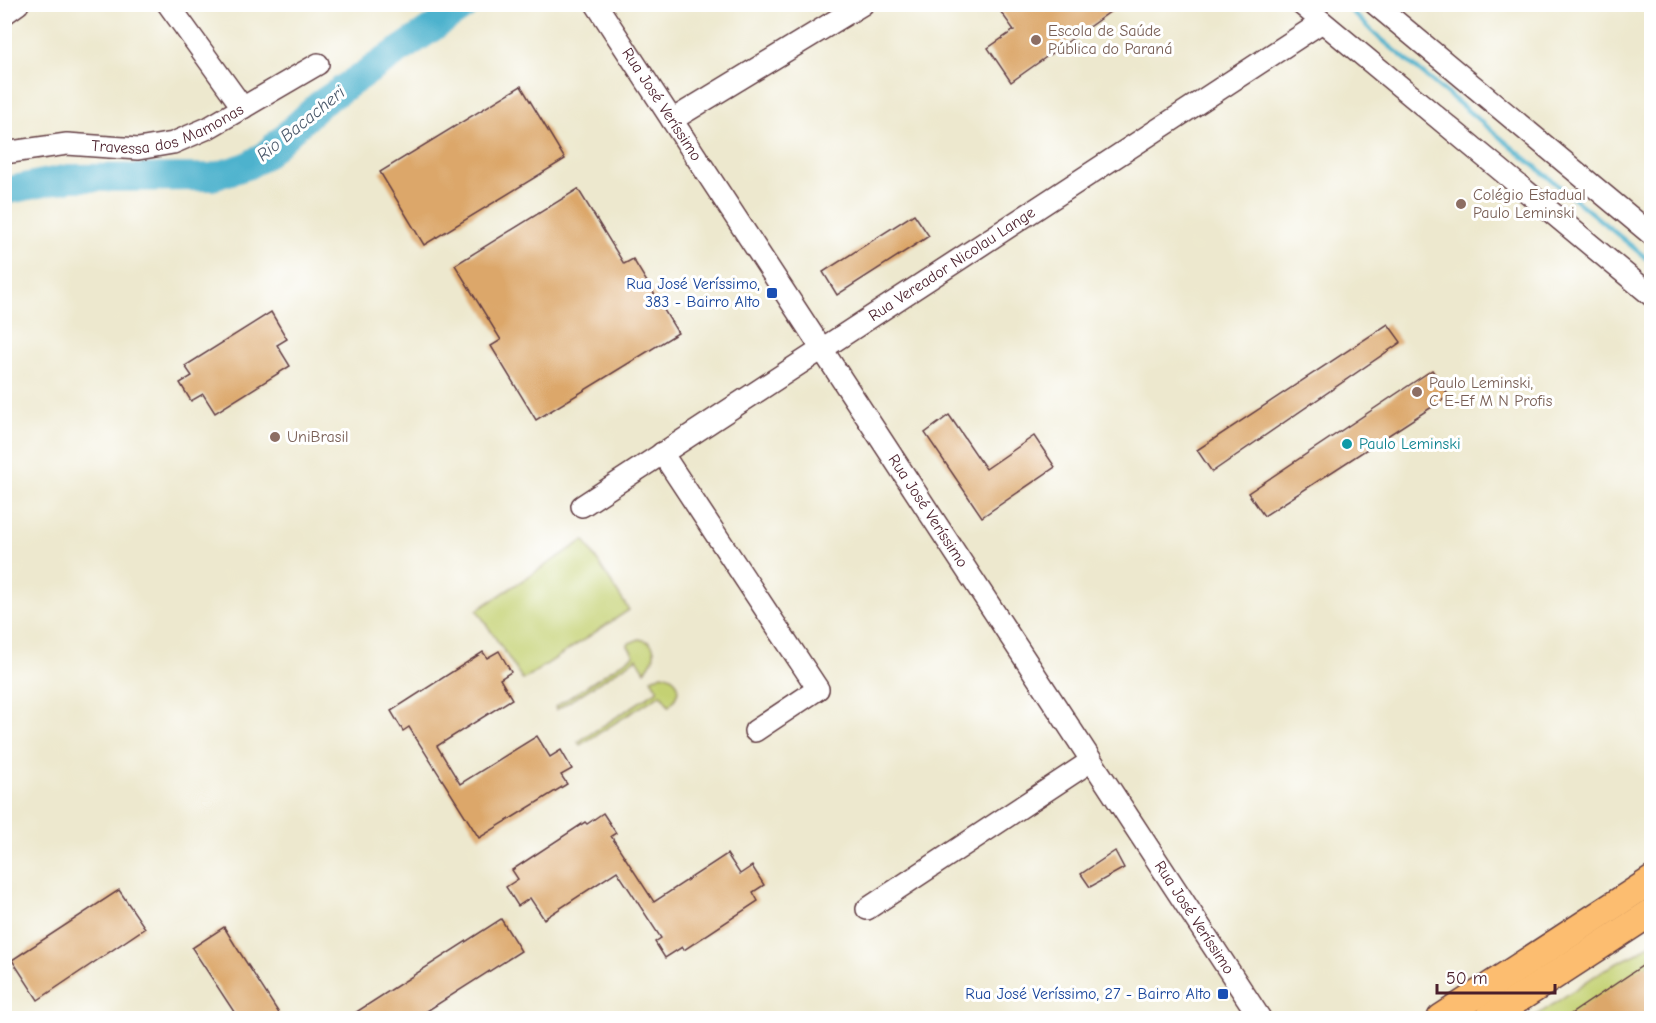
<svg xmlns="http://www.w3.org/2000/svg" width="1656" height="1023" viewBox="0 0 1656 1023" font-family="'Comic Neue',sans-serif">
<rect width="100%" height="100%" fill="#fff"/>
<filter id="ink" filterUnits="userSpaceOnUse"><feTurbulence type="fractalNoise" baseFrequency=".0167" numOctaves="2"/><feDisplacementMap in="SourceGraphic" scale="12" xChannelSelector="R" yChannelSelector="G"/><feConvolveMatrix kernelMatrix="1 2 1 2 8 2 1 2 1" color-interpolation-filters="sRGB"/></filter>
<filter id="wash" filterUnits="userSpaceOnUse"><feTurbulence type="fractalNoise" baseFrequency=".008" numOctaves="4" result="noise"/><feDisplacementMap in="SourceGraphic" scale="24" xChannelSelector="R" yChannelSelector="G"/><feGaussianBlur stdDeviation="1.35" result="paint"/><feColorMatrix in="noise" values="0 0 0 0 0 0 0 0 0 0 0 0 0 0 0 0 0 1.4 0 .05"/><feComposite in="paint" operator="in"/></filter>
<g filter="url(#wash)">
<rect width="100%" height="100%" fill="#ede8ce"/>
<g fill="#c4d173" stroke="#87784f" stroke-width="1.5">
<path d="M 584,540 L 629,610 L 523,680 L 477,610 Z"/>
<path d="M 639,639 C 659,642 657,658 645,671 L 637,658 L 556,710 L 555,707 L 634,655 L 627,644 Z"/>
<path d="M 662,674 C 683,678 681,694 669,706 L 661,694 L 580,745 L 578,742 L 658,690 L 651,679 Z"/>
<path d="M 1651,943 L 1651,963 L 1567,1018 L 1533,1018 L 1605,969 L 1638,953 Z"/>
</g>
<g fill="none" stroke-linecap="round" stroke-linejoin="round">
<path stroke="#4eb2cd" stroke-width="4.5" d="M 1344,4 L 1375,34 L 1652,263"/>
<path stroke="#4eb2cd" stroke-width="28" d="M 4,191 L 69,178 L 212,177 L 247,166 L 264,156 L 320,104 L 468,4"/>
</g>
<g id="blocks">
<g fill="#dca76a">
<path d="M 995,4 L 1121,4 L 1011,82 L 988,48 L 1014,30 Z"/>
<path d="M 521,86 L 565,159 L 424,245 L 380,172 Z"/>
<path d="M 578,189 L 624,264 L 633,259 L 678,333 L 536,420 L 491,346 L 501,340 L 455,265 Z"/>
<path d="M 914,214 L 929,236 L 837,295 L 823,272 Z"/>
<path d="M 271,312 L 287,339 L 277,345 L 290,366 L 215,413 L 203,394 L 191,401 L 180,383 L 192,376 L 185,366 Z"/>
<path d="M 1388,324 L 1401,342 L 1212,472 L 1197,450 Z"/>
<path d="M 1432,370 L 1449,396 L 1264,516 L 1248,493 Z"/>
<path d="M 949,415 L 986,469 L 1034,436 L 1055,467 L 982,517 L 925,433 Z"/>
<path d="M 499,651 L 511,672 L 500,679 L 512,699 L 437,746 L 460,784 L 537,736 L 550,757 L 561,750 L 572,769 L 561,775 L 567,784 L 479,838 L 409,727 L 403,731 L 391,711 L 483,652 L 487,658 Z"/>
<path d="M 603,813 L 616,833 L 611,836 L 654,902 L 727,854 L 740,874 L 752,866 L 764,885 L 753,892 L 758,901 L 684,950 L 682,947 L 665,958 L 655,942 L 661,938 L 617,871 L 544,919 L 530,898 L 518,906 L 506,887 L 518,879 L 512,870 L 585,822 L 587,824 Z"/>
<path d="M 1115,851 L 1124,868 L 1090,887 L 1081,874 Z"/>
<path d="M 119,890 L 145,928 L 38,1000 L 12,960 Z"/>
<path d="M 501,919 L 521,951 L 416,1018 L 347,1018 Z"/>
<path d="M 224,927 L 235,945 L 282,1018 L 238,1018 L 192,948 Z"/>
<path d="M 1645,964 L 1652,974 L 1652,1018 L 1565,1018 Z"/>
</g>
</g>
</g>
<g filter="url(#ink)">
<use href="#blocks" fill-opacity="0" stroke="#623d43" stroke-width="1.5"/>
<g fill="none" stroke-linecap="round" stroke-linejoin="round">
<g stroke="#623d43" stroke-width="24">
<g id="minor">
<path d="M 168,4 L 243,108"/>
<path id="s1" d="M 596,4 L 1260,1018"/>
<path d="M 1301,4 L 1652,296"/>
<path d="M 1375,4 L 1652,235"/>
<path d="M 4,14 L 18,4"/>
<path d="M 672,120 L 863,4"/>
<path id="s2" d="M 4,153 L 67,144 L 138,149 L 173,143 L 208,128 L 318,64"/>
<path d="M 662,453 L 818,689 L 755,731"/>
<path id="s3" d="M 582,506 L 1322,22"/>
<path d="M 867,909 L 1091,761"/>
</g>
</g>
<g stroke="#623d43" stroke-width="30">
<g id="major">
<path d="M 1441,1018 L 1652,880"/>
<path d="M 1489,1018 L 1652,912"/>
</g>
</g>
<use href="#minor" stroke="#fff" stroke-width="21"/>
<use href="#major" stroke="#fcbd6f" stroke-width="27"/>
</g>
</g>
<g fill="#8d6e63" stroke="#fff" stroke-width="2">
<circle cx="1036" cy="40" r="6"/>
<circle cx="1461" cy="204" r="6"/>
<circle cx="1417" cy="392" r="6"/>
<circle cx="275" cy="437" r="6"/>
</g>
<g fill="#1a4fb4" stroke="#fff" stroke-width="2">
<rect x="766" y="287" width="12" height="12" rx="3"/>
<rect x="1217" y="988" width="12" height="12" rx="3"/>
</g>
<circle fill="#0f9aa8" stroke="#fff" stroke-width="2" cx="1347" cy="444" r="6"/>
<g text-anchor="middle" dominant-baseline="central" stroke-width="6" stroke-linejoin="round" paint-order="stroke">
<g font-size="16" fill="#785e54" stroke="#fff" text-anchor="start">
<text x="1048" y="31">Escola de Saúde<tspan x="1048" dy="18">Pública do Paraná</tspan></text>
<text x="1473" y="195">Colégio Estadual<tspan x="1473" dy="18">Paulo Leminski</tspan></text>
<text x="1429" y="383">Paulo Leminski,<tspan x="1429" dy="18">C E-Ef M N Profis</tspan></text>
<text x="287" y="437">UniBrasil</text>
</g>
<g font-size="16" fill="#4a1f2b" stroke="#fff">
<text stroke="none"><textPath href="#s1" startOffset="120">Rua José Veríssimo</textPath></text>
<text stroke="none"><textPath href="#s2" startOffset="168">Travessa dos Mamonas</textPath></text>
<text stroke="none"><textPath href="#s3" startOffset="442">Rua Vereador Nicolau Lange</textPath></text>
<text stroke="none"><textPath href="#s1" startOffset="606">Rua José Veríssimo</textPath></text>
<text stroke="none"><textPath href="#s1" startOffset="1092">Rua José Veríssimo</textPath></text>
</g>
<g font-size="16" fill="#164399" stroke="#fff" text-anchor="end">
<text x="760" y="284">Rua José Veríssimo,<tspan x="760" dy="18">383 - Bairro Alto</tspan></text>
<text x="1211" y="994">Rua José Veríssimo, 27 - Bairro Alto</text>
</g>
<g font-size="16" fill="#0d838f" stroke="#fff" text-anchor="start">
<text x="1359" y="444">Paulo Leminski</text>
</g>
<g font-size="18" font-style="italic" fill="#4c5a6c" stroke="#fff">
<text transform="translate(301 124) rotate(-39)">Rio Bacacheri</text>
</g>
</g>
<rect width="1656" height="1023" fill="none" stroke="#fff" stroke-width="24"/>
<path d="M1437 984v9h118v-9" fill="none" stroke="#4a1f2b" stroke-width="3"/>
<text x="1446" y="984" font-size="18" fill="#4a1f2b" stroke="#ffffff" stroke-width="4.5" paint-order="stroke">50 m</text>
</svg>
